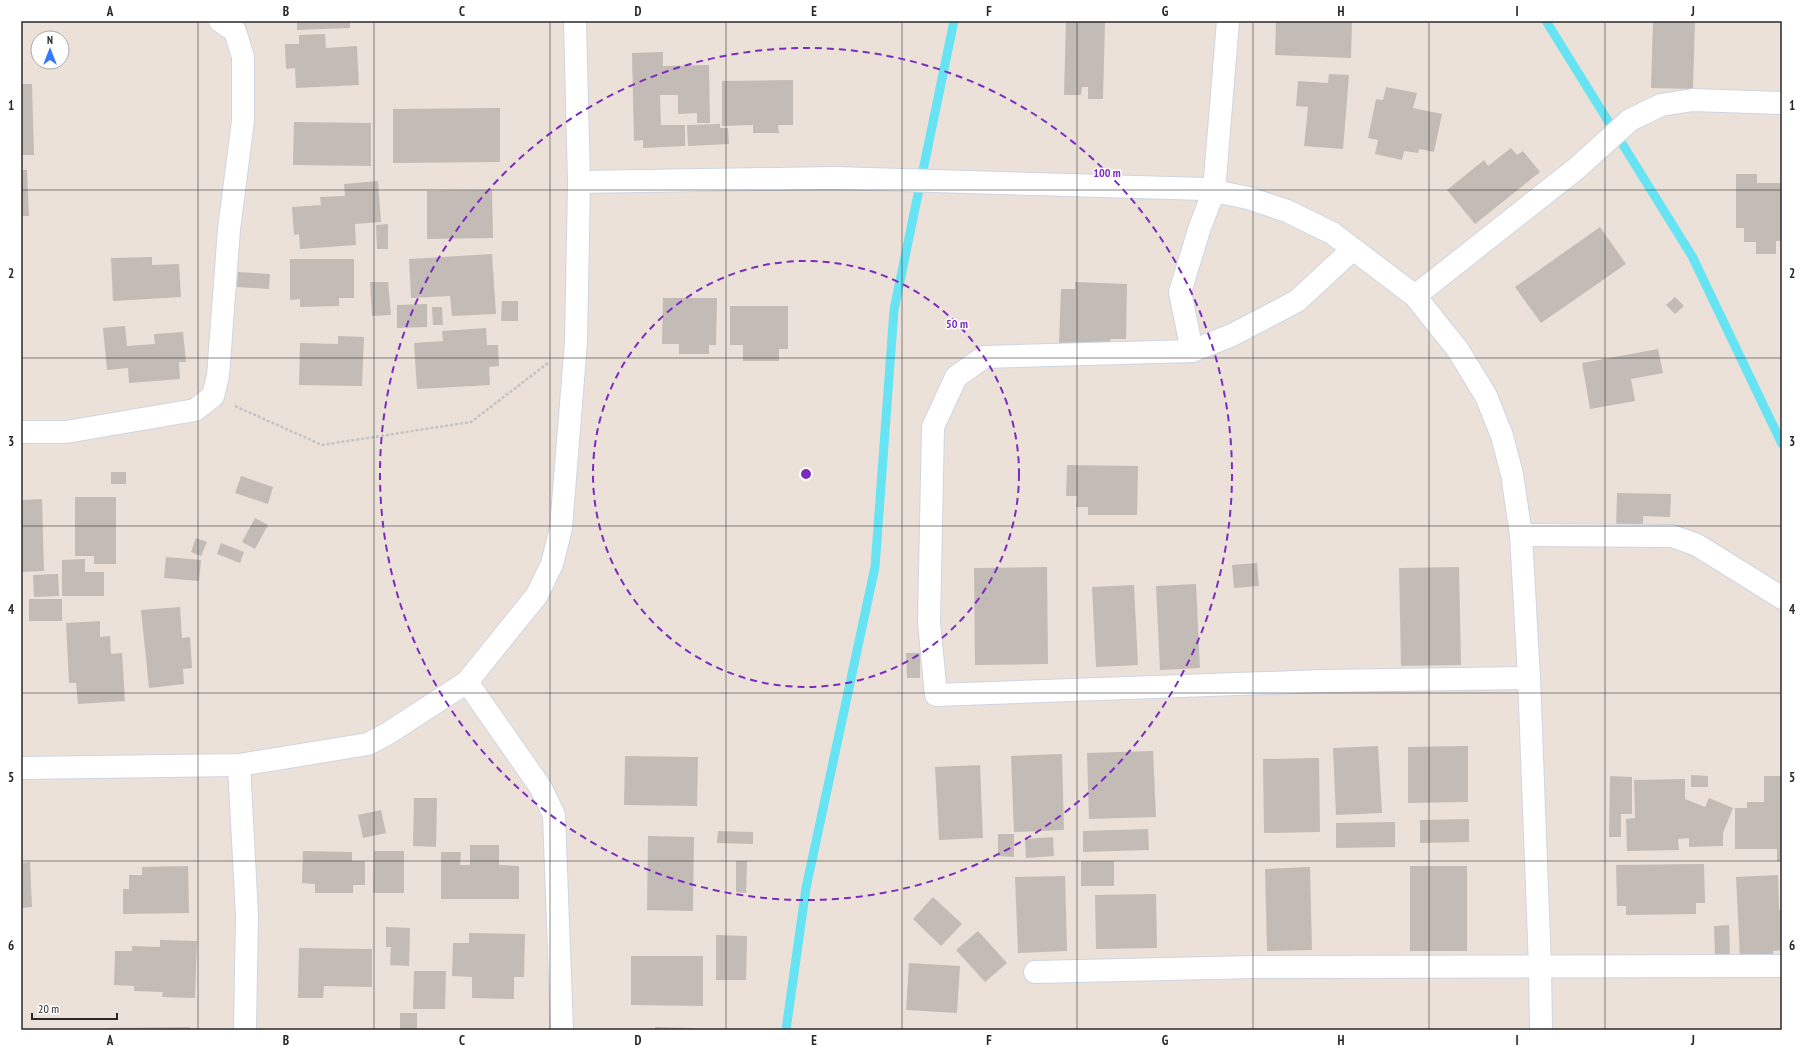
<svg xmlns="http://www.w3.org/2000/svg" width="1803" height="1051" viewBox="0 0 1803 1051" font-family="'PT Sans Narrow',sans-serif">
<rect width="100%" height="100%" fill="#ece1d9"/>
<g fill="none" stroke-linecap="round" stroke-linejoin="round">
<g stroke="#66e4f4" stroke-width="9">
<path d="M 1546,21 L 1692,256 L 1782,444"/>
<path d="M 786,1030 L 806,888 L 875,567 L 894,310 L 954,21"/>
</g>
</g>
<g fill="#c3bbb6">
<path d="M 297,21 L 350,21 L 350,28 L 297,30 Z"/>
<path d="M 1066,21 L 1105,21 L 1103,99 L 1088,99 L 1088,87 L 1082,87 L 1081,95 L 1064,95 Z"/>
<path d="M 1276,21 L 1352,21 L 1351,58 L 1275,55 Z"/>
<path d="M 1653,21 L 1695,21 L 1693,89 L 1651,88 Z"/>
<path d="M 325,34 L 326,48 L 357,46 L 359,85 L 296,88 L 295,68 L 286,69 L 285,44 L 299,44 L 299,35 Z"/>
<path d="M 663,52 L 663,66 L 709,65 L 710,123 L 697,123 L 697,113 L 678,114 L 678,95 L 660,95 L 661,125 L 685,125 L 685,146 L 643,148 L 643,140 L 634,141 L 632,53 Z"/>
<path d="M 1329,74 L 1349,75 L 1343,149 L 1304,146 L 1308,107 L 1296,106 L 1298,81 L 1328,83 Z"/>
<path d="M 793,80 L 793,125 L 778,125 L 779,133 L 753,133 L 753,125 L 722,126 L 722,81 Z"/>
<path d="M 21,84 L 32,84 L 34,155 L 21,155 Z"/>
<path d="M 1386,87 L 1417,93 L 1413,108 L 1442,114 L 1434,152 L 1419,149 L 1418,153 L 1404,151 L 1402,160 L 1375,154 L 1378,140 L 1368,138 L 1376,99 L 1383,100 Z"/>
<path d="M 500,108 L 500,162 L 393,163 L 393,109 Z"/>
<path d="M 294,122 L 371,123 L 371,166 L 293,165 Z"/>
<path d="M 720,124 L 720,128 L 728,128 L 729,144 L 688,146 L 687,125 Z"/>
<path d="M 1511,148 L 1517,155 L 1523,151 L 1540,172 L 1475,224 L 1447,190 L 1484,160 L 1488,166 Z"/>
<path d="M 21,170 L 27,170 L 29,216 L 21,216 Z"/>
<path d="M 1736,174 L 1757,174 L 1757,183 L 1782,183 L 1782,241 L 1776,241 L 1776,254 L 1756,254 L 1756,242 L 1744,242 L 1744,228 L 1736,228 Z"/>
<path d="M 378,181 L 381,222 L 355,224 L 356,245 L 300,249 L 299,234 L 294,235 L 292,207 L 321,205 L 320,197 L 345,196 L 344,184 Z"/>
<path d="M 492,190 L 493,238 L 427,239 L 427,191 Z"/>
<path d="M 388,224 L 388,249 L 377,249 L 376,225 Z"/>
<path d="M 1600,227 L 1626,264 L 1541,323 L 1515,287 Z"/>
<path d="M 492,254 L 496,314 L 452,316 L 450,296 L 411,298 L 409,259 Z"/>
<path d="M 152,257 L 152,265 L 179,264 L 181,297 L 113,301 L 111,258 Z"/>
<path d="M 290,259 L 354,259 L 354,298 L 339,298 L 339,306 L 300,307 L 300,299 L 290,300 Z"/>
<path d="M 238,272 L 270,274 L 269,289 L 237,287 Z"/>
<path d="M 370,282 L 388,282 L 391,315 L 372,316 Z"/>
<path d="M 1075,282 L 1127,284 L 1126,339 L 1110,339 L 1112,346 L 1059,345 L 1061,289 L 1075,289 Z"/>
<path d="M 1675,297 L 1684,306 L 1675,314 L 1666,305 Z"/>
<path d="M 663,298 L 717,298 L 716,345 L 709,345 L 709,354 L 679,354 L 679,344 L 662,344 Z"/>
<path d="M 502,301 L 518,301 L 518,321 L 501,321 Z"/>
<path d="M 427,304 L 427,327 L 397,328 L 397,305 Z"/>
<path d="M 730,306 L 788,306 L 788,349 L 779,349 L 779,361 L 743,361 L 743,345 L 730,345 Z"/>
<path d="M 432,307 L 442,307 L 443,325 L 433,325 Z"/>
<path d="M 125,326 L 127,346 L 155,344 L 154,334 L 183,332 L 186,362 L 179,362 L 180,379 L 129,383 L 128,368 L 107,370 L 103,328 Z"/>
<path d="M 486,328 L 487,345 L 498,345 L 499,366 L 489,367 L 490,385 L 417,389 L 414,343 L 443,341 L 442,331 Z"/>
<path d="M 338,336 L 364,337 L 362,386 L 299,385 L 300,343 L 338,344 Z"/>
<path d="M 1658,349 L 1663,373 L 1631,379 L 1635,401 L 1590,409 L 1582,363 Z"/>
<path d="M 1067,465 L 1138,466 L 1137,515 L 1088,515 L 1088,507 L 1076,507 L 1077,496 L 1066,496 Z"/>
<rect x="111" y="472" width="15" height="12"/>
<path d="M 241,476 L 273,487 L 268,504 L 235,493 Z"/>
<path d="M 1617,493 L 1671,494 L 1670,517 L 1643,516 L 1643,531 L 1616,531 Z"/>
<path d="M 75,497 L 116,497 L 116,564 L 94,564 L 94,556 L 75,556 Z"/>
<path d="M 42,499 L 44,571 L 21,572 L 21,500 Z"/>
<path d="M 255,518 L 268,525 L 255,549 L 242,542 Z"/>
<path d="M 196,538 L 207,542 L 201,556 L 191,552 Z"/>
<path d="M 221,543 L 244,552 L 240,563 L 217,554 Z"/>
<path d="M 166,557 L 201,560 L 199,581 L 164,578 Z"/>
<path d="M 85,559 L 85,572 L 104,572 L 104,596 L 62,596 L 62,560 Z"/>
<path d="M 1257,563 L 1259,586 L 1234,588 L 1232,565 Z"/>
<path d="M 1047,567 L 1048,664 L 975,665 L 974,568 Z"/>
<path d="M 1459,567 L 1461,665 L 1401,666 L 1399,568 Z"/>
<path d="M 58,574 L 59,596 L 34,597 L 33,575 Z"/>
<path d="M 1196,584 L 1200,668 L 1160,670 L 1156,586 Z"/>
<path d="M 1134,585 L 1138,665 L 1096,667 L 1092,587 Z"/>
<rect x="29" y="599" width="33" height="22"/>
<path d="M 180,607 L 182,638 L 190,637 L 192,668 L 183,669 L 184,684 L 149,688 L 141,610 Z"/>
<path d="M 100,621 L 100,637 L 110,636 L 111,654 L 122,653 L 125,701 L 78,704 L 76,683 L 69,683 L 66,623 Z"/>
<path d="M 906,653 L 920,653 L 920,678 L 907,678 Z"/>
<path d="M 1378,746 L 1382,813 L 1336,815 L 1333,748 Z"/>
<path d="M 1468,746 L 1468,802 L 1408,803 L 1408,747 Z"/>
<path d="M 1153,751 L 1156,817 L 1089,819 L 1087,753 Z"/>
<path d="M 1062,754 L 1064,830 L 1014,832 L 1011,756 Z"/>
<path d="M 625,756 L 698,757 L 697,806 L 624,805 Z"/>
<path d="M 1319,758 L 1320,832 L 1264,833 L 1263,759 Z"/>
<path d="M 980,765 L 983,838 L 939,840 L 935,767 Z"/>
<path d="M 1691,775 L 1708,776 L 1708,787 L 1691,787 Z"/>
<path d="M 1610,776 L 1632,777 L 1632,814 L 1621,814 L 1621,837 L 1609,837 Z"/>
<path d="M 1764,776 L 1782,776 L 1782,861 L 1777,861 L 1777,849 L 1735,849 L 1735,808 L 1747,808 L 1747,802 L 1764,802 Z"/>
<path d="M 1685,779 L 1685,799 L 1705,807 L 1709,798 L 1733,808 L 1723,833 L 1723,846 L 1689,847 L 1689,838 L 1678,839 L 1679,850 L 1627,851 L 1626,819 L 1635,818 L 1634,780 Z"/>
<path d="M 414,798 L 437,798 L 436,847 L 413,846 Z"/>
<path d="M 381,810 L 386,833 L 363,838 L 358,815 Z"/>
<path d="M 1469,819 L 1469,842 L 1420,843 L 1420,820 Z"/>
<path d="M 1395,822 L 1395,847 L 1336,848 L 1336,823 Z"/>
<path d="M 1148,829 L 1149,850 L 1083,852 L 1083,831 Z"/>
<path d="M 718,831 L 753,832 L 753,844 L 717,843 Z"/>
<path d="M 998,834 L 1014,834 L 1014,857 L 998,856 Z"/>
<path d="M 648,836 L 694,837 L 693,911 L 647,910 Z"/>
<path d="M 1053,837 L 1054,856 L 1026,858 L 1025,839 Z"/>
<path d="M 470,845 L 499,845 L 499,865 L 519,866 L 519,899 L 441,899 L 441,852 L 461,852 L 460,865 L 470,865 Z"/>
<path d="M 303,851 L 352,852 L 352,861 L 365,861 L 365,885 L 353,885 L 353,893 L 315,893 L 315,884 L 302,883 Z"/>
<path d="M 374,851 L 404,851 L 404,893 L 373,893 Z"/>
<path d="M 736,861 L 747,861 L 746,893 L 736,892 Z"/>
<rect x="1081" y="861" width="33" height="25"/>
<path d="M 30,862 L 32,907 L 21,908 L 21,863 Z"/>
<path d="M 1704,864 L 1705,903 L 1696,903 L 1696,914 L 1626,915 L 1626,906 L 1617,906 L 1616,865 Z"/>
<path d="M 188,866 L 189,913 L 123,914 L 123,889 L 129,889 L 129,875 L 142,875 L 142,867 Z"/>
<rect x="1410" y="866" width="57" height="85"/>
<path d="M 1310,867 L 1312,950 L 1267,951 L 1265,869 Z"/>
<path d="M 1778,875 L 1779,910 L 1782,910 L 1782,950 L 1773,951 L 1773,957 L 1740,959 L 1736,877 Z"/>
<path d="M 1065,876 L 1067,951 L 1018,953 L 1015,877 Z"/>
<path d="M 1156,894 L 1157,948 L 1096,949 L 1095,895 Z"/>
<path d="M 933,897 L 962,924 L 941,946 L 913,919 Z"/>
<path d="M 1729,925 L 1730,956 L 1715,957 L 1714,926 Z"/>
<path d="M 386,927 L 410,928 L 409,966 L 390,965 L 391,947 L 386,947 Z"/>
<path d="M 978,931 L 1007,963 L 985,982 L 956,950 Z"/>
<path d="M 469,933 L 525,934 L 524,977 L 514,977 L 514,999 L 472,998 L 472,977 L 452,976 L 453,943 L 469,943 Z"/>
<path d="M 716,935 L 747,936 L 746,980 L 716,980 Z"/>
<path d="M 160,940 L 197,941 L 195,998 L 162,997 L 163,992 L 134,991 L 134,986 L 114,985 L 115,951 L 132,951 L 132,946 L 160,947 Z"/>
<path d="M 299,948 L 372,949 L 372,987 L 324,986 L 323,998 L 298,998 Z"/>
<path d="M 631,956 L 703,956 L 703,1006 L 631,1005 Z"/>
<path d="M 909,963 L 960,966 L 957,1013 L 906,1010 Z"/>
<path d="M 414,971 L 446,971 L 445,1009 L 413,1009 Z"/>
<rect x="400" y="1013" width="17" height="17"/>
<path d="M 190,1027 L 190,1030 L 107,1030 L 107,1028 Z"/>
<path d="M 655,1027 L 691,1028 L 691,1030 L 655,1030 Z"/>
</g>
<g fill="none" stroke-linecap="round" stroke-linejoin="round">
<g stroke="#ced5e2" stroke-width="24">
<g id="minor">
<path d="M 579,182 L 835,178 L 1205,189 L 1248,198 L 1287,211 L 1332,233 L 1415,296 L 1458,350 L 1486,396 L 1502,436 L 1512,474 L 1521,535 L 1529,678 L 1540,966 L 1541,1030"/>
<path d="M 1353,249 L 1297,301 L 1232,335 L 1192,351 L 984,357 L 956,377 L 933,427 L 929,622 L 936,695 L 1323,681 L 1529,678"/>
<path d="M 1415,296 L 1577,168 L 1630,120 L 1661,105 L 1693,100 L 1782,103"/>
<path d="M 1192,351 L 1180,292 L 1200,227 L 1214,191 L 1228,21"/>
<path d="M 21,432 L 66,432 L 195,410 L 213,396 L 218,376 L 229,229 L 243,121 L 243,57 L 235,31 L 220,21"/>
<path d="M 1521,535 L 1672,536 L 1697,545 L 1782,598"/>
<path d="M 467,682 L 541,788 L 554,815 L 562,1030"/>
<path d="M 239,765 L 247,915 L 245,1030"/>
<path d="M 21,768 L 239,765 L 368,744 L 387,734 L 467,682 L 537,595 L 552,564 L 561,528 L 576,342 L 579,182 L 575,21"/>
<path d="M 1035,972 L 1255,967 L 1782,966"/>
</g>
</g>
<path stroke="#c3c3c3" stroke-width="2.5" stroke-dasharray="3 2" stroke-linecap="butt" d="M 235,406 L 322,445 L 471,422 L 548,363"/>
<use href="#minor" stroke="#fff" stroke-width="22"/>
</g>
<path fill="none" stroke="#282828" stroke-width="1" stroke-opacity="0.55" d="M 198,21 L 198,1030M 374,21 L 374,1030M 550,21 L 550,1030M 726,21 L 726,1030M 902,21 L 902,1030M 1077,21 L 1077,1030M 1253,21 L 1253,1030M 1429,21 L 1429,1030M 1605,21 L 1605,1030M 21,190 L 1782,190M 21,358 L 1782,358M 21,526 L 1782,526M 21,693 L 1782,693M 21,861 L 1782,861"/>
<g fill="none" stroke="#7b2cbf" stroke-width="2" stroke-dasharray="7 5">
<circle cx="806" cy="474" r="213"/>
<circle cx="806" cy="474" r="426"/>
</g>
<circle cx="806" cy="474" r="6" fill="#7b2cbf" stroke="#fff" stroke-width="2"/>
<g font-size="12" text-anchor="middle" font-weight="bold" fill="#7b2cbf" stroke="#fff" stroke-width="3" stroke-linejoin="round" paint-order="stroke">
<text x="1107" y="177">100 m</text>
<text x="957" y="328">50 m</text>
</g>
<rect width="1803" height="1051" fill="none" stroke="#ffffff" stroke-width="44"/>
<g transform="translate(50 50)"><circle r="19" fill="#ffffff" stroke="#a9a9a9"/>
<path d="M0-3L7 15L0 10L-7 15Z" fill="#3378ff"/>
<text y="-6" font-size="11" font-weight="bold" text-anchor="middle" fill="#282828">N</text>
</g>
<path d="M32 1013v6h85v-6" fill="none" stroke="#282828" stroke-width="2"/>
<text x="38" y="1013" font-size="12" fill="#282828" stroke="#ffffff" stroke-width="3" paint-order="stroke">20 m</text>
<rect x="22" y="22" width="1759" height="1007" fill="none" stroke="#282828" stroke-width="1.5"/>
<g font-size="13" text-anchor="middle" font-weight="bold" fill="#282828">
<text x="110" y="16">A</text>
<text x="286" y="16">B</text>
<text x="462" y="16">C</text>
<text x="638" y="16">D</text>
<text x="814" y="16">E</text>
<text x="989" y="16">F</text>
<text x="1165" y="16">G</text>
<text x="1341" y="16">H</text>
<text x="1517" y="16">I</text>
<text x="1693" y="16">J</text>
<text x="11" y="110">1</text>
<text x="1792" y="110">1</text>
<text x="11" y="278">2</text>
<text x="1792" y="278">2</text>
<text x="11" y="446">3</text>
<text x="1792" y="446">3</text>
<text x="11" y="614">4</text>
<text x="1792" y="614">4</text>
<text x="11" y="782">5</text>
<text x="1792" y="782">5</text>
<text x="11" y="950">6</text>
<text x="1792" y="950">6</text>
<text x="110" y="1045">A</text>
<text x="286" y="1045">B</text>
<text x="462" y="1045">C</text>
<text x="638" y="1045">D</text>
<text x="814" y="1045">E</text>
<text x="989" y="1045">F</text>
<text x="1165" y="1045">G</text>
<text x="1341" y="1045">H</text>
<text x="1517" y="1045">I</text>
<text x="1693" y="1045">J</text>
</g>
</svg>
